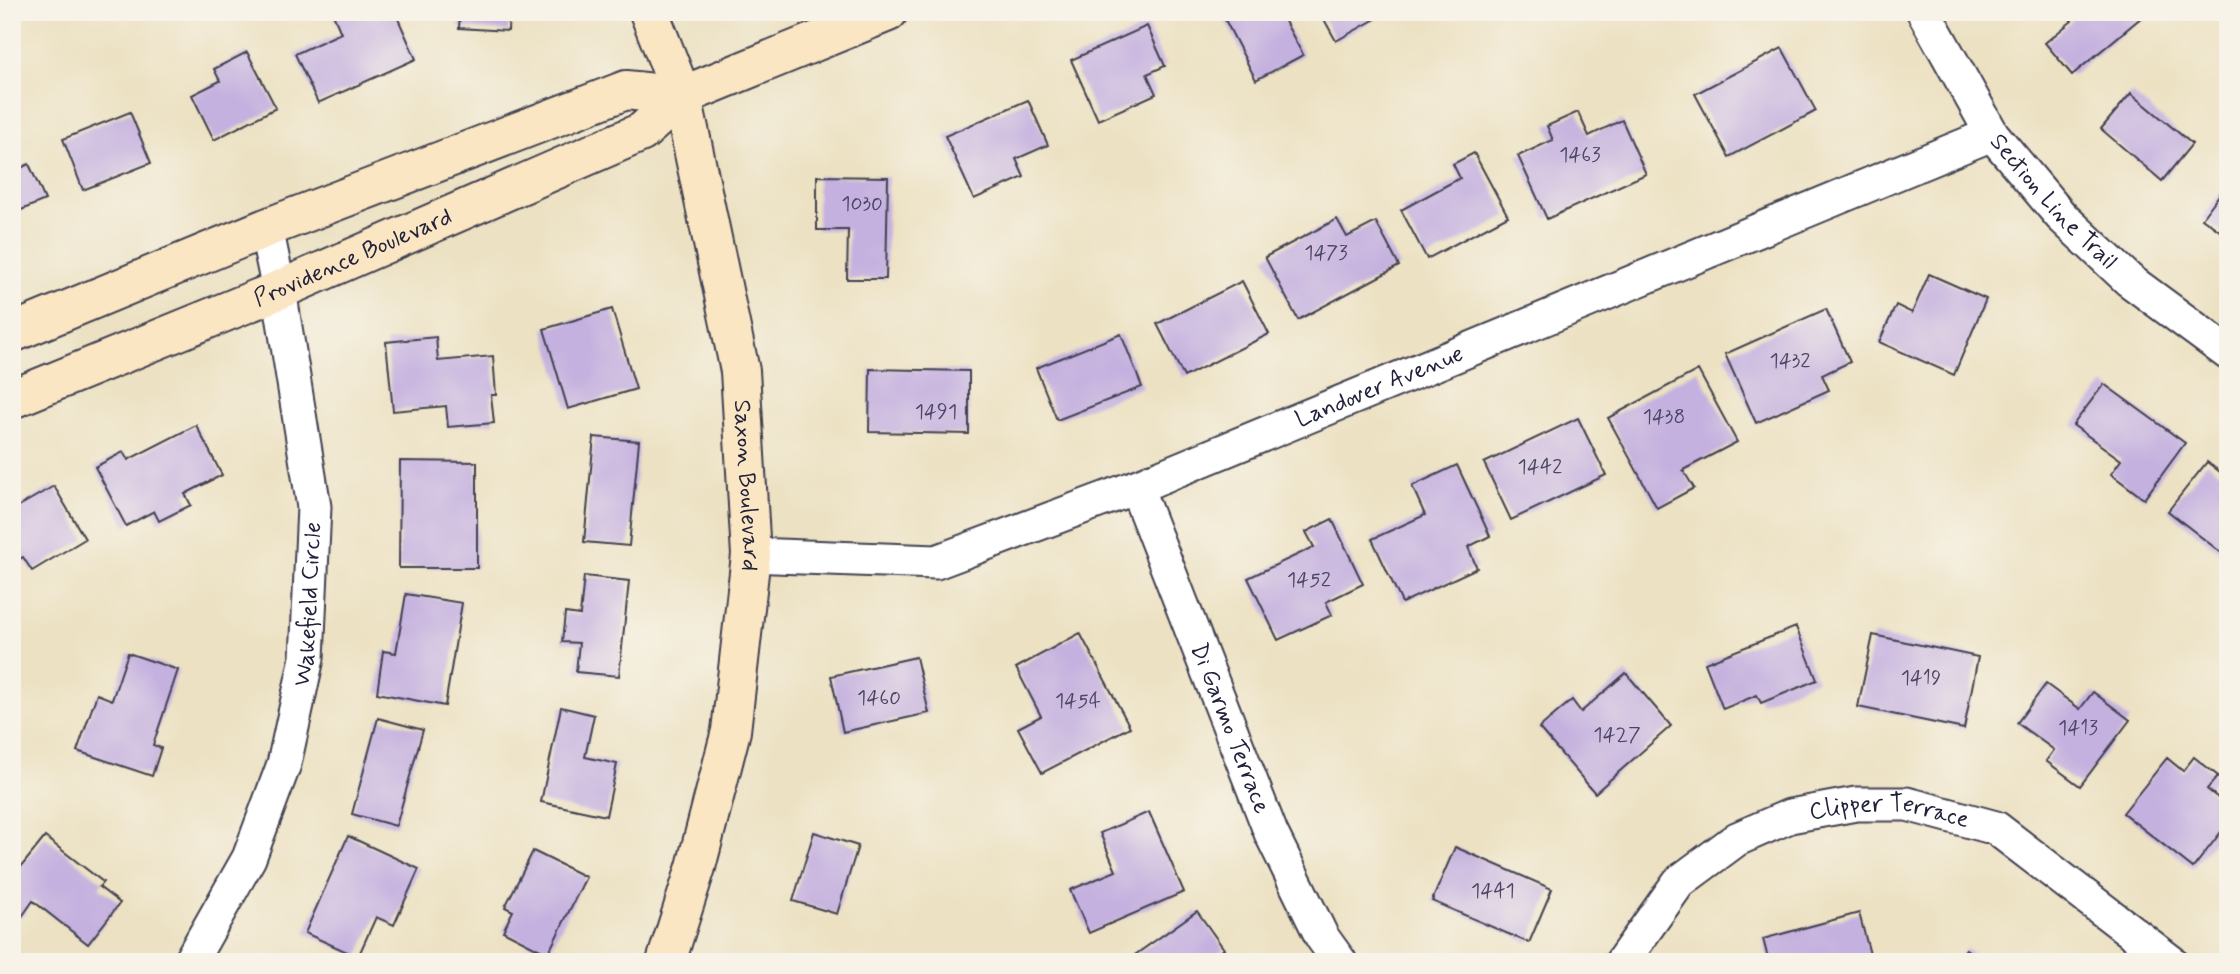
<svg xmlns="http://www.w3.org/2000/svg" width="2240" height="974" viewBox="0 0 2240 974" font-family="Mynerve,sans-serif">
<rect width="100%" height="100%" fill="#f7f3e8"/>
<filter id="ink" filterUnits="userSpaceOnUse"><feTurbulence type="fractalNoise" baseFrequency=".0143" numOctaves="2"/><feDisplacementMap in="SourceGraphic" scale="14" xChannelSelector="R" yChannelSelector="G"/><feConvolveMatrix kernelMatrix="1 2 1 2 8 2 1 2 1" color-interpolation-filters="sRGB"/></filter>
<filter id="wash" filterUnits="userSpaceOnUse"><feTurbulence type="fractalNoise" baseFrequency=".00686" numOctaves="4" result="noise"/><feDisplacementMap in="SourceGraphic" scale="28" xChannelSelector="R" yChannelSelector="G"/><feGaussianBlur stdDeviation="1.57" result="paint"/><feColorMatrix in="noise" values="0 0 0 0 0 0 0 0 0 0 0 0 0 0 0 0 0 1.4 0 .05"/><feComposite in="paint" operator="in"/></filter>
<g filter="url(#wash)">
<rect width="100%" height="100%" fill="#ece1c2"/>
<g id="blocks">
<g fill="#c5b1df">
<path d="M 332,12 L 395,12 L 416,59 L 318,103 L 295,54 L 341,33 Z"/>
<path d="M 460,12 L 509,12 L 508,31 L 459,28 Z"/>
<path d="M 1221,12 L 1280,12 L 1303,55 L 1256,80 Z"/>
<path d="M 1320,12 L 1388,12 L 1336,41 Z"/>
<path d="M 2064,12 L 2140,12 L 2143,16 L 2072,75 L 2045,43 L 2072,21 Z"/>
<path d="M 1147,26 L 1165,66 L 1147,74 L 1156,94 L 1098,120 L 1071,60 Z"/>
<path d="M 1782,48 L 1816,111 L 1729,157 L 1695,94 Z"/>
<path d="M 247,52 L 276,108 L 214,140 L 192,95 L 220,81 L 214,69 Z"/>
<path d="M 2131,93 L 2192,144 L 2162,181 L 2101,129 Z"/>
<path d="M 1028,100 L 1048,145 L 1016,159 L 1024,177 L 974,199 L 945,136 Z"/>
<path d="M 130,112 L 151,163 L 83,190 L 63,139 Z"/>
<path d="M 1578,112 L 1589,136 L 1622,120 L 1646,174 L 1547,219 L 1518,156 L 1553,140 L 1547,126 Z"/>
<path d="M 1474,153 L 1508,216 L 1427,259 L 1401,210 L 1460,178 L 1453,164 Z"/>
<path d="M 29,164 L 45,200 L 12,214 L 12,172 Z"/>
<path d="M 817,176 L 888,177 L 886,279 L 847,279 L 848,230 L 817,230 Z"/>
<path d="M 2228,183 L 2228,237 L 2202,218 Z"/>
<path d="M 1337,219 L 1347,237 L 1376,222 L 1399,266 L 1298,320 L 1265,257 Z"/>
<path d="M 1929,274 L 1986,299 L 1954,375 L 1879,342 L 1896,305 L 1912,313 Z"/>
<path d="M 1242,281 L 1269,334 L 1184,377 L 1157,324 Z"/>
<path d="M 612,309 L 636,389 L 568,409 L 544,329 Z"/>
<path d="M 1826,309 L 1850,362 L 1822,375 L 1829,390 L 1756,423 L 1725,354 Z"/>
<path d="M 1121,334 L 1142,387 L 1057,420 L 1036,368 Z"/>
<path d="M 436,337 L 438,361 L 493,356 L 496,395 L 491,395 L 494,423 L 448,427 L 446,406 L 393,411 L 386,342 Z"/>
<path d="M 870,369 L 969,371 L 969,434 L 869,432 Z"/>
<path d="M 1698,370 L 1737,442 L 1683,470 L 1694,488 L 1657,508 L 1608,418 Z"/>
<path d="M 2104,384 L 2185,443 L 2144,499 L 2111,474 L 2121,460 L 2073,425 Z"/>
<path d="M 1578,418 L 1606,475 L 1511,520 L 1484,463 Z"/>
<path d="M 196,425 L 222,475 L 185,494 L 191,505 L 159,521 L 154,511 L 126,526 L 95,467 L 123,452 L 128,460 Z"/>
<path d="M 594,437 L 639,441 L 629,546 L 584,542 Z"/>
<path d="M 400,461 L 477,462 L 477,568 L 399,568 Z"/>
<path d="M 2207,462 L 2228,478 L 2228,558 L 2168,511 Z"/>
<path d="M 1457,465 L 1490,536 L 1468,547 L 1477,568 L 1402,603 L 1372,539 L 1425,515 L 1412,486 Z"/>
<path d="M 54,486 L 85,539 L 32,571 L 23,557 L 12,563 L 12,510 Z"/>
<path d="M 1332,519 L 1363,584 L 1326,602 L 1332,615 L 1278,640 L 1248,578 L 1314,547 L 1306,532 Z"/>
<path d="M 584,576 L 629,581 L 619,676 L 576,672 L 579,643 L 562,642 L 565,613 L 580,615 Z"/>
<path d="M 406,594 L 462,603 L 445,706 L 377,693 L 383,651 L 396,653 Z"/>
<path d="M 1796,627 L 1817,680 L 1761,703 L 1757,695 L 1723,709 L 1705,663 Z"/>
<path d="M 1080,633 L 1130,727 L 1042,773 L 1018,728 L 1041,716 L 1016,668 Z"/>
<path d="M 1873,635 L 1978,657 L 1964,729 L 1858,707 Z"/>
<path d="M 128,653 L 178,670 L 153,745 L 161,748 L 152,776 L 77,751 L 97,694 L 112,700 Z"/>
<path d="M 916,657 L 929,713 L 843,732 L 831,676 Z"/>
<path d="M 1626,673 L 1671,726 L 1595,793 L 1539,728 L 1572,700 L 1581,712 Z"/>
<path d="M 2046,684 L 2080,709 L 2093,692 L 2130,720 L 2080,786 L 2046,761 L 2054,750 L 2017,723 Z"/>
<path d="M 561,707 L 594,715 L 585,757 L 617,764 L 606,816 L 541,802 Z"/>
<path d="M 378,718 L 423,730 L 396,826 L 352,814 Z"/>
<path d="M 2194,757 L 2218,776 L 2207,789 L 2228,806 L 2228,823 L 2193,868 L 2123,813 L 2167,758 L 2183,771 Z"/>
<path d="M 1149,812 L 1184,892 L 1089,933 L 1070,890 L 1116,871 L 1100,833 Z"/>
<path d="M 814,832 L 858,846 L 837,914 L 793,901 Z"/>
<path d="M 348,836 L 419,869 L 394,925 L 376,917 L 358,957 L 305,933 Z"/>
<path d="M 45,837 L 103,882 L 99,887 L 120,903 L 88,944 L 33,901 L 21,918 L 12,912 L 12,878 Z"/>
<path d="M 1455,847 L 1552,889 L 1529,943 L 1432,901 Z"/>
<path d="M 533,851 L 586,877 L 548,954 L 503,931 L 513,911 L 505,907 Z"/>
<path d="M 1197,911 L 1224,949 L 1206,962 L 1125,962 Z"/>
<path d="M 1859,913 L 1872,962 L 1769,962 L 1763,939 Z"/>
<path d="M 1966,949 L 1983,962 L 1956,962 Z"/>
</g>
</g>
</g>
<g filter="url(#ink)">
<use href="#blocks" fill-opacity="0" stroke="#403f4f" stroke-width="2"/>
<g fill="none" stroke-linecap="round" stroke-linejoin="round">
<g stroke="#403f4f" stroke-width="37">
<g id="minor">
<path id="s1" d="M 1924,12 L 1992,134 L 2061,216 L 2129,280 L 2228,353"/>
<path id="s2" d="M 1136,487 L 1271,833 L 1322,937 L 1340,962"/>
<path id="s3" d="M 751,555 L 936,562 L 1136,487 L 1992,134"/>
<path id="s4" d="M 190,962 L 249,858 L 284,764 L 307,658 L 314,507 L 279,290 L 266,228"/>
<path id="s5" d="M 1622,962 L 1679,882 L 1737,839 L 1790,816 L 1856,804 L 1907,804 L 1996,828 L 2171,962"/>
</g>
</g>
<g stroke="#403f4f" stroke-width="42">
<g id="secondary">
<path id="s6" d="M 649,12 L 682,96 L 740,371 L 751,555 L 731,731 L 696,867 L 666,962"/>
<path d="M 12,333 L 266,228 L 626,90 L 682,96"/>
<path id="s7" d="M 12,399 L 279,290 L 642,132 L 682,96 L 888,12"/>
</g>
</g>
<use href="#minor" stroke="#fff" stroke-width="33"/>
<use href="#secondary" stroke="#fbe6c4" stroke-width="38"/>
</g>
</g>
<g text-anchor="middle" dominant-baseline="central" stroke-width="5" stroke-linejoin="round" paint-order="stroke">
<g font-size="21" fill="#4b4664">
<text x="1580" y="155">1463</text>
<text x="862" y="204">1030</text>
<text x="1326" y="253">1473</text>
<text x="1790" y="361">1432</text>
<text x="936" y="412">1491</text>
<text x="1664" y="417">1438</text>
<text x="1540" y="467">1442</text>
<text x="1309" y="580">1452</text>
<text x="1921" y="678">1419</text>
<text x="879" y="698">1460</text>
<text x="1078" y="701">1454</text>
<text x="2078" y="728">1413</text>
<text x="1617" y="735">1427</text>
<text x="1493" y="891">1441</text>
</g>
<g font-size="24" fill="#22223b" stroke="#f7f3e8">
<text stroke="none"><textPath href="#s1" startOffset="231">Section Line Trail</textPath></text>
<text stroke="none"><textPath href="#s7" startOffset="369">Providence Boulevard</textPath></text>
<text stroke="none"><textPath href="#s3" startOffset="662">Landover Avenue</textPath></text>
<text stroke="none"><textPath href="#s6" startOffset="486">Saxon Boulevard</textPath></text>
<text stroke="none"><textPath href="#s4" startOffset="382">Wakefield Circle</textPath></text>
<text stroke="none"><textPath href="#s2" startOffset="259">Di Garmo Terrace</textPath></text>
<text stroke="none"><textPath href="#s5" startOffset="329">Clipper Terrace</textPath></text>
</g>
</g>
<rect width="2240" height="974" fill="none" stroke="#f7f3e8" stroke-width="42"/>
</svg>
